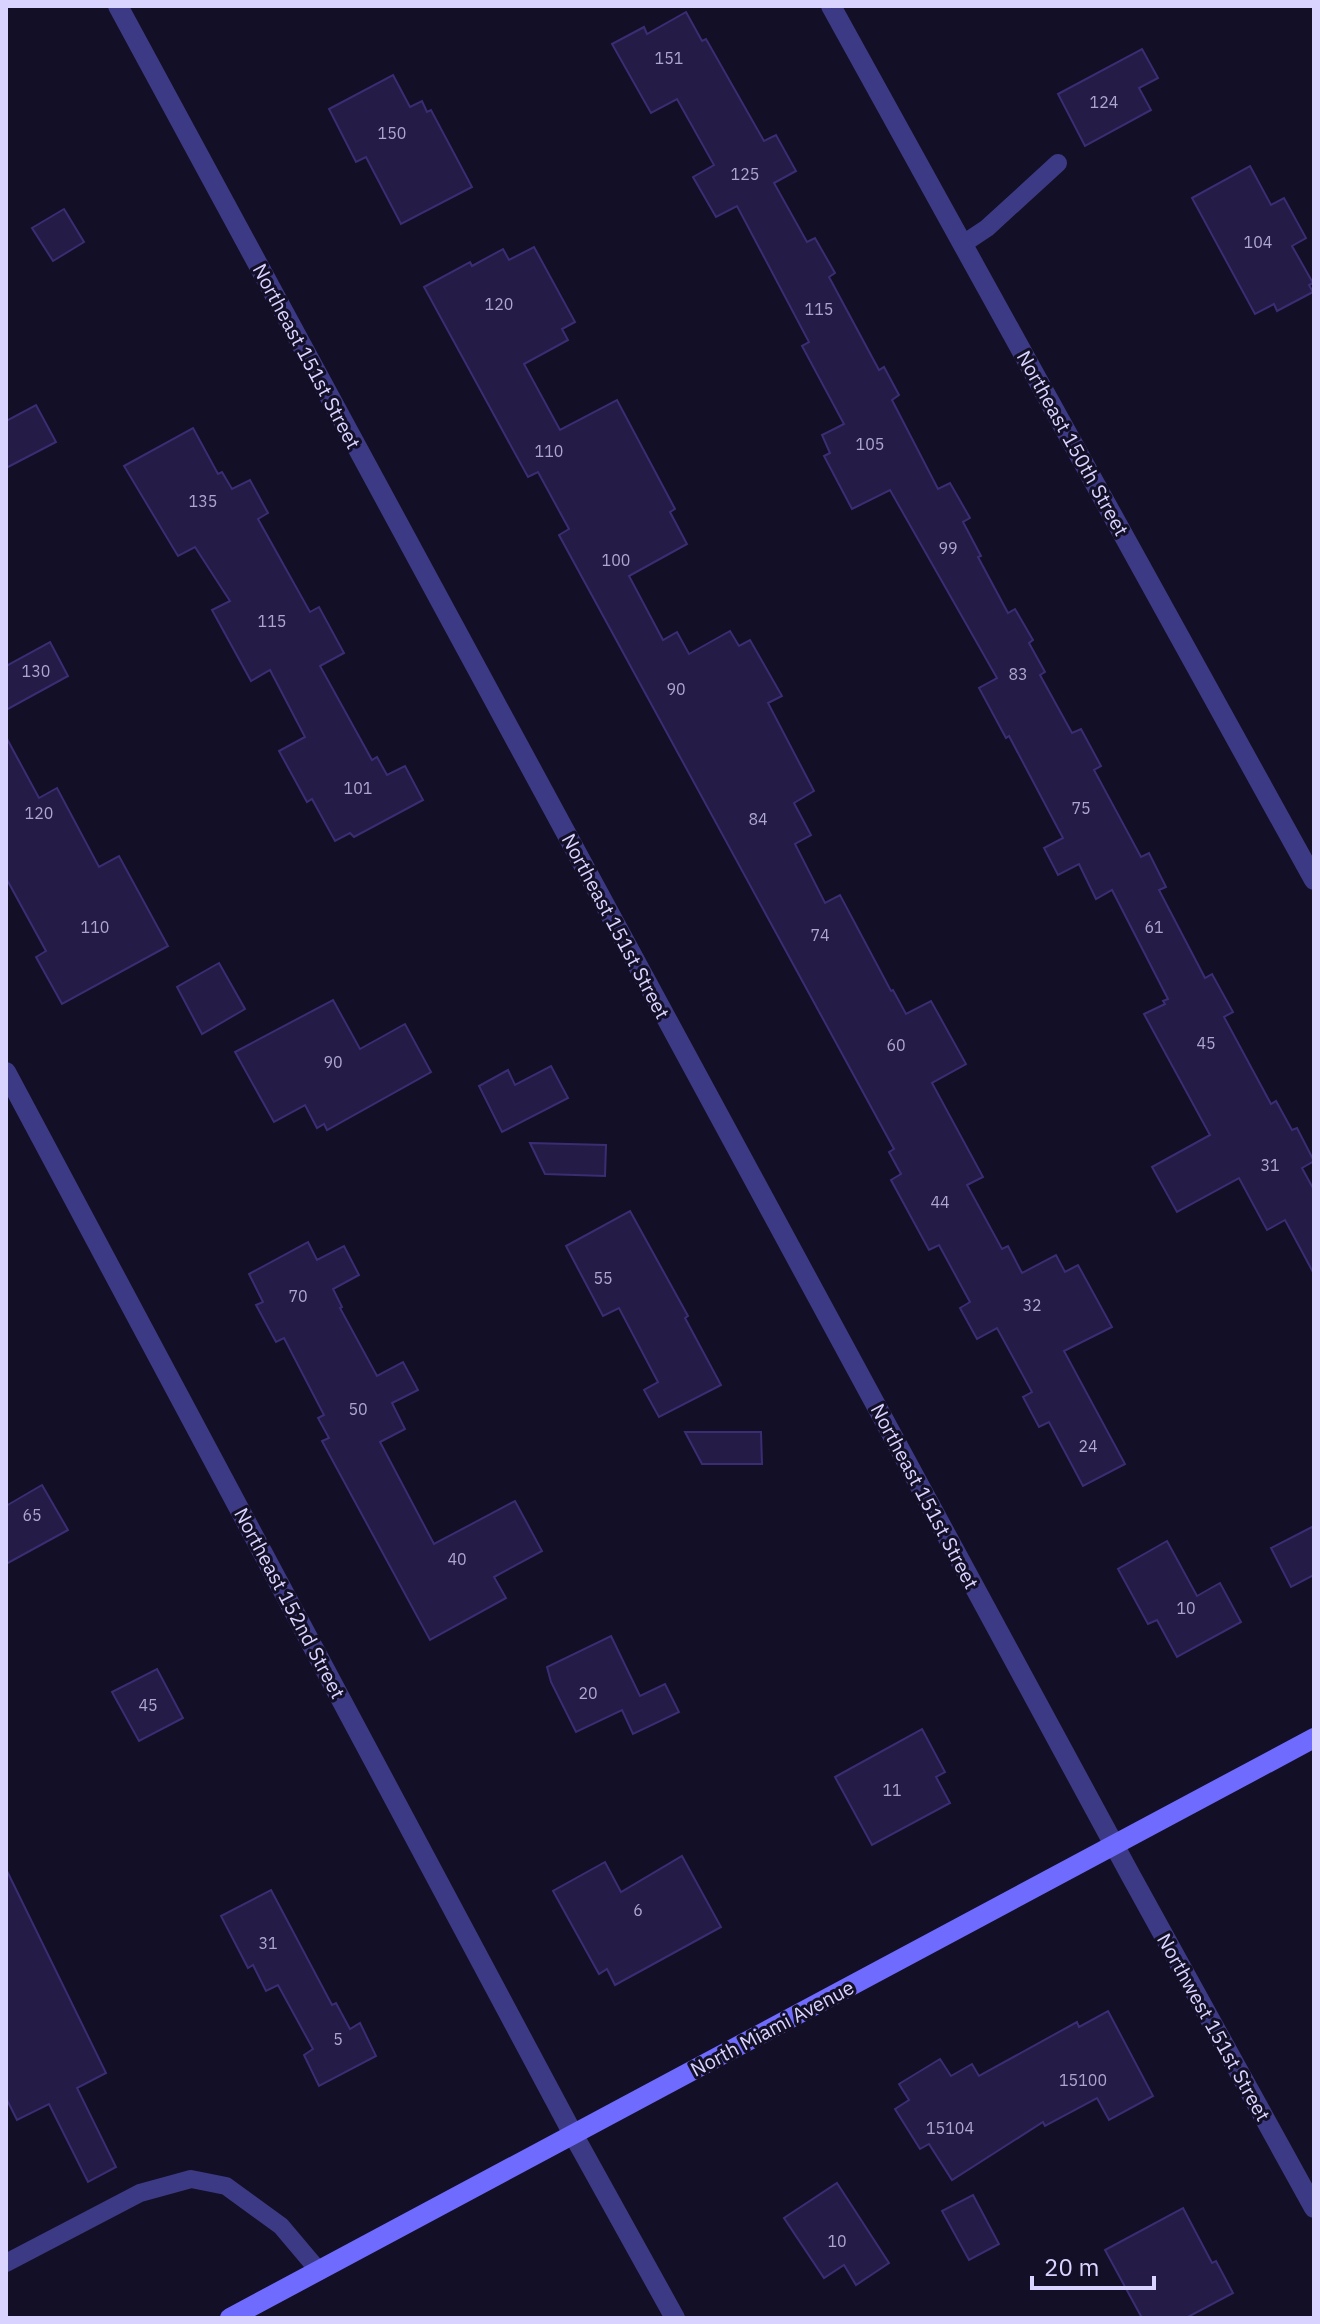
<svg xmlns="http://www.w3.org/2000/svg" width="1320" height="2324" viewBox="0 0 1320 2324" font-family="'IBM Plex Sans',sans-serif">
<rect width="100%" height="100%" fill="#130f26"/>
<g fill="#241b47" stroke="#3b2d73" stroke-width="2">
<path d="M 686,12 L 702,41 L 706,39 L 764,141 L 776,135 L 796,171 L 774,183 L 807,242 L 815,238 L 835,273 L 829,277 L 879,370 L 884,367 L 899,395 L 892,400 L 938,489 L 950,483 L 970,518 L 963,522 L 981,556 L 978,557 L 1008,613 L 1015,609 L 1033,640 L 1029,643 L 1045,672 L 1040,675 L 1072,733 L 1081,729 L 1101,766 L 1094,770 L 1141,857 L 1149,853 L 1166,887 L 1159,890 L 1205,978 L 1212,974 L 1233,1012 L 1224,1017 L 1271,1104 L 1276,1101 L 1292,1130 L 1297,1128 L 1314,1161 L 1302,1168 L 1314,1190 L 1314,1274 L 1285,1220 L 1267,1230 L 1239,1178 L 1177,1212 L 1152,1167 L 1210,1135 L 1144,1014 L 1165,1004 L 1163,1001 L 1168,999 L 1112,890 L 1096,899 L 1079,864 L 1058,875 L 1044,848 L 1063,838 L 1009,736 L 1006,738 L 979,688 L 997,678 L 890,490 L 852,509 L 824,456 L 830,453 L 822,435 L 844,424 L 802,346 L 809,342 L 737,206 L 716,217 L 693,177 L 714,165 L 677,99 L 651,113 L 612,44 L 644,27 L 647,34 Z"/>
<path d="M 1142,49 L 1158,78 L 1139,88 L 1151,110 L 1085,146 L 1058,94 Z"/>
<path d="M 393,75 L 410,107 L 422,101 L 427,112 L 431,110 L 472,187 L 401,224 L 366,157 L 356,162 L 329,109 Z"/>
<path d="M 1250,166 L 1271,205 L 1284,198 L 1306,238 L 1292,246 L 1313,283 L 1309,285 L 1313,292 L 1277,311 L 1274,304 L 1255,314 L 1192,198 Z"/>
<path d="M 64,209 L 84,242 L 53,261 L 32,228 Z"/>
<path d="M 534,247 L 575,322 L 562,329 L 568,340 L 524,364 L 560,430 L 617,400 L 675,509 L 670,512 L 687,544 L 629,576 L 663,640 L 677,632 L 689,654 L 730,631 L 739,646 L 750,640 L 782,696 L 768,703 L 814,791 L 794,803 L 811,835 L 795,844 L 825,903 L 840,895 L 891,991 L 893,990 L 906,1014 L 931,1001 L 966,1064 L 932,1083 L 983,1177 L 967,1185 L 1002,1249 L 1008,1246 L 1022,1273 L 1056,1255 L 1065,1272 L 1078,1265 L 1112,1327 L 1064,1351 L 1125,1464 L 1083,1486 L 1049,1422 L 1039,1427 L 1023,1397 L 1032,1392 L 997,1328 L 977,1339 L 960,1308 L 970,1302 L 939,1245 L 929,1250 L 891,1180 L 901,1174 L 889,1152 L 894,1149 L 559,535 L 569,529 L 538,472 L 528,477 L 424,287 L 470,262 L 472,266 L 503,249 L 509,260 Z"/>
<path d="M 36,405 L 56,442 L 6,468 L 6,421 Z"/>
<path d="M 193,428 L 218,474 L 222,472 L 232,489 L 250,480 L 268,513 L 258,519 L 310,612 L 319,607 L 344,653 L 320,666 L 372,760 L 377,757 L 387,775 L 405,766 L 423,800 L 354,837 L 350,833 L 335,841 L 312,799 L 307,802 L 279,751 L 305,737 L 270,670 L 251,681 L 212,610 L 230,601 L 195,547 L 178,556 L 124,466 Z"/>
<path d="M 50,642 L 68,676 L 6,710 L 6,666 Z"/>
<path d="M 6,737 L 39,798 L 57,788 L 99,867 L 119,856 L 168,946 L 62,1004 L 36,957 L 46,951 L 6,878 Z"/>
<path d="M 219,963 L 245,1009 L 202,1034 L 177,987 Z"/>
<path d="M 333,1000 L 360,1049 L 405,1024 L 431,1072 L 327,1130 L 324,1124 L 317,1128 L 305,1105 L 274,1122 L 235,1052 Z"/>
<path d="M 551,1066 L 568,1098 L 502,1132 L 479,1086 L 508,1070 L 515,1085 Z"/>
<path d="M 530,1143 L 606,1145 L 605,1176 L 545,1174 Z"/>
<path d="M 630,1211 L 688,1316 L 685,1318 L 721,1385 L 659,1417 L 644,1390 L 658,1382 L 619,1308 L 603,1316 L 566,1246 Z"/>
<path d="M 308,1242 L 317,1260 L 344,1246 L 359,1275 L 333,1289 L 342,1307 L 340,1308 L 377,1376 L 403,1362 L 418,1390 L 392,1403 L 405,1429 L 380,1442 L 434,1544 L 515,1501 L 542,1551 L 494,1577 L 506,1598 L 430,1640 L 322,1441 L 329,1438 L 318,1418 L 324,1415 L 284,1338 L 276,1342 L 256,1305 L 263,1302 L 249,1274 Z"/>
<path d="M 685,1432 L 761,1432 L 762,1464 L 702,1464 Z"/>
<path d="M 42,1485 L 68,1530 L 6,1564 L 6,1506 Z"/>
<path d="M 1314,1526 L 1314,1575 L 1291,1587 L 1271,1548 Z"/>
<path d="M 1167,1541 L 1197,1596 L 1220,1583 L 1241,1622 L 1177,1657 L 1157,1620 L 1148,1624 L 1118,1569 Z"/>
<path d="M 611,1636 L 640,1696 L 665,1684 L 679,1712 L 633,1734 L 622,1710 L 576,1732 L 551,1682 L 547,1667 Z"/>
<path d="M 157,1669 L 183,1718 L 139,1741 L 112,1692 Z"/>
<path d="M 922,1729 L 945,1772 L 936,1777 L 950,1803 L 872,1845 L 835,1777 Z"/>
<path d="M 682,1856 L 721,1927 L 615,1985 L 607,1969 L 599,1974 L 553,1891 L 605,1862 L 621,1892 Z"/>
<path d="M 6,1869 L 106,2073 L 77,2088 L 116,2167 L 88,2182 L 49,2104 L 17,2120 L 6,2098 Z"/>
<path d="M 271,1890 L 332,2005 L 336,2003 L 350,2029 L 360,2023 L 376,2056 L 319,2086 L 304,2055 L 313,2049 L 278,1985 L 266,1991 L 253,1965 L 248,1968 L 221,1916 Z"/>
<path d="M 1108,2011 L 1153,2096 L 1109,2120 L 1097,2098 L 1045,2126 L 1043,2122 L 952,2180 L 929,2144 L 920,2149 L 895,2109 L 909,2100 L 899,2084 L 940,2059 L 951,2076 L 972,2064 L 979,2076 L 1077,2022 L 1079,2027 Z"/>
<path d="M 837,2183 L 889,2263 L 856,2285 L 844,2265 L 824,2278 L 784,2218 Z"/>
<path d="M 973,2195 L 999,2244 L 969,2260 L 942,2211 Z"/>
<path d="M 1183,2208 L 1212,2263 L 1216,2261 L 1233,2293 L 1186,2318 L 1142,2318 L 1105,2250 Z"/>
</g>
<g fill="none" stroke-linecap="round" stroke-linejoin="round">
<g stroke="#3d3a85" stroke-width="18">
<path d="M 963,244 L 987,228 L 1058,163"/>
<path d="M 6,2263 L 140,2193 L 191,2179 L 226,2186 L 281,2226 L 319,2271"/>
</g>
<g stroke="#3d3a85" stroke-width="20">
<path d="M 118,6 L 1131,1876 L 1314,2208"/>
<path d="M 831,6 L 1314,880"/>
<path d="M 6,1072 L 573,2134 L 675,2318"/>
</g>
<path stroke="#6f6bff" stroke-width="20" d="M 230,2318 L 1314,1738"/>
</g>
<g text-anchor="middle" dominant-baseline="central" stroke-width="6" stroke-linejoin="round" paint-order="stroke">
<g font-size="16" fill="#aca6d1">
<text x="669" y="58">151</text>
<text x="1104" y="102">124</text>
<text x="392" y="133">150</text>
<text x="745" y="174">125</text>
<text x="1258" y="242">104</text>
<text x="499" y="304">120</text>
<text x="819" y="309">115</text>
<text x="870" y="444">105</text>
<text x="549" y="451">110</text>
<text x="203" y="501">135</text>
<text x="948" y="548">99</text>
<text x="616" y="560">100</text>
<text x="272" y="621">115</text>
<text x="36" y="671">130</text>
<text x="1018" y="674">83</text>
<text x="676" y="689">90</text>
<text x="358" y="788">101</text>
<text x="1081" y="808">75</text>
<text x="39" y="813">120</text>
<text x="758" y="819">84</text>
<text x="95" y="927">110</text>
<text x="1154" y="927">61</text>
<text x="820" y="935">74</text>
<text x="1206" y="1043">45</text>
<text x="896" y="1045">60</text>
<text x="333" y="1062">90</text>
<text x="1270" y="1165">31</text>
<text x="940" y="1202">44</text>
<text x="603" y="1278">55</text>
<text x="298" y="1296">70</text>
<text x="1032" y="1305">32</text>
<text x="358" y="1409">50</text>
<text x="1088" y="1446">24</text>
<text x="32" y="1515">65</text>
<text x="457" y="1559">40</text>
<text x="1186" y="1608">10</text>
<text x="588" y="1693">20</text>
<text x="148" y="1705">45</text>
<text x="892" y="1790">11</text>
<text x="638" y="1910">6</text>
<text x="268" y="1943">31</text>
<text x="338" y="2039">5</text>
<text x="1083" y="2080">15100</text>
<text x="950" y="2128">15104</text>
<text x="837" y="2241">10</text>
</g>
<g font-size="20" fill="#d9d4ff" stroke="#130f26">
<text transform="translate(307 356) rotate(62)">Northeast 151st Street</text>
<text transform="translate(1073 443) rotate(61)">Northeast 150th Street</text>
<text transform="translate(616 926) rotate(62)">Northeast 151st Street</text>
<text transform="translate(925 1496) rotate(62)">Northeast 151st Street</text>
<text transform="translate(290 1603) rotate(62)">Northeast 152nd Street</text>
<text transform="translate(1214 2027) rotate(61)">Northwest 151st Street</text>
<text transform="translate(772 2028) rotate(-28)">North Miami Avenue</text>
</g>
</g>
<rect width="1320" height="2324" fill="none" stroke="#d9d4ff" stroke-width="16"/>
<path d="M1032 2276v12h122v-12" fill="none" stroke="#d9d4ff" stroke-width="4"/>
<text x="1044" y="2276" font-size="24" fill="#d9d4ff" stroke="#130f26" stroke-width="6" paint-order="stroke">20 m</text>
</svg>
